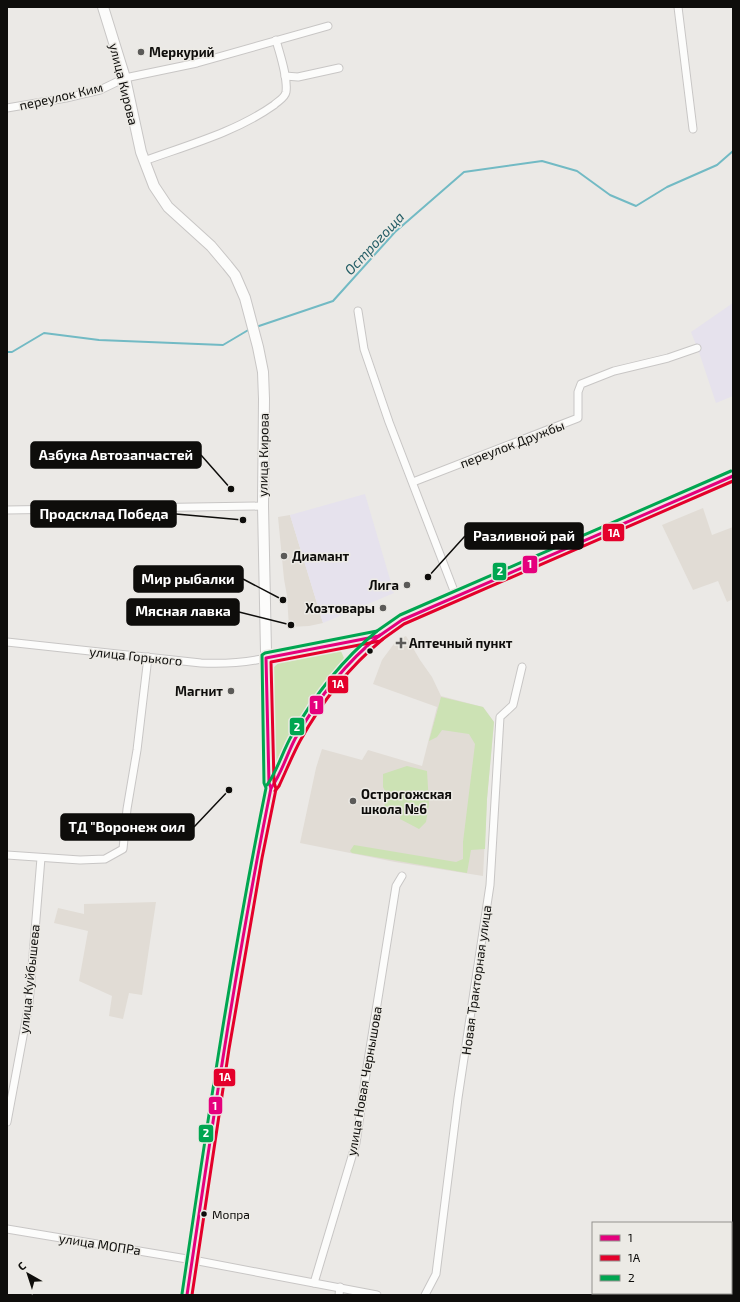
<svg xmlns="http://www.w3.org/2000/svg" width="740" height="1302" viewBox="0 0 740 1302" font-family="'Exo 2',sans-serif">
<rect width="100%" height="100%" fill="#ebe9e6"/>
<g fill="#e1dcd5">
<path d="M 703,508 L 712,535 L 733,527 L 733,599 L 727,602 L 718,581 L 693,590 L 662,525 Z"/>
<path d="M 290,515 L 323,623 L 309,626 L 289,627 L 287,596 L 284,579 L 278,517 Z"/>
<path d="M 406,636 L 420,660 L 432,677 L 441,696 L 483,707 L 494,722 L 487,799 L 483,876 L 395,862 L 300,843 L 316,768 L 322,749 L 362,760 L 368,750 L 422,766 L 437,707 L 373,684 L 382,660 L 396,641 Z"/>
<path d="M 156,902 L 142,995 L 129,993 L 123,1019 L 109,1016 L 112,996 L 79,981 L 88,931 L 54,923 L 58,908 L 84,914 L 84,904 Z"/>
</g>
<g fill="#e6e2ed">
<path d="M 733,303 L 733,396 L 716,403 L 699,352 L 691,332 Z"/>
<path d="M 365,494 L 394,593 L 323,623 L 290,515 Z"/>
</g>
<g fill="#cce2b4">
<path d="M 340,649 L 344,658 L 291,734 L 274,766 L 274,667 L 282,660 Z"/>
<path d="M 441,697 L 483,707 L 494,722 L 487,799 L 485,849 L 471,850 L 467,873 L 352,853 L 350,851 L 354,845 L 456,862 L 463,859 L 463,842 L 475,744 L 469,734 L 442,730 L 437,737 L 429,741 Z"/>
<path d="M 407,766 L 427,771 L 429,804 L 426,822 L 419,829 L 400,819 L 402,810 L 384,807 L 387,795 L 383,787 L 383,774 Z"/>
</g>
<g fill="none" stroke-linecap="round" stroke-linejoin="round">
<g stroke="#72bac4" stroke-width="2">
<path d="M 256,327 L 333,301 L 395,232 L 464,172 L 542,161 L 577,171 L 610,195 L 636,206 L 667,187 L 717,165 L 733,151"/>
<path d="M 7,352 L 12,352 L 44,333 L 99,340 L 223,345 L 250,329"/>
</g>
<g stroke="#c8c6c5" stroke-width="9">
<g id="street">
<path d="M 678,7 L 693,129"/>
<path d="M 285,76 L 298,77 L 339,68"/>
<path d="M 7,108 L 66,98 L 100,90 L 125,78 L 197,63 L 328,26"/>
<path d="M 144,161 C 188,145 236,132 274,105 C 278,101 285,98 286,92 C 288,77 280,55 276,40"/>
<path d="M 358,311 L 364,349 L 389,422 L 456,596"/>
<path d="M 413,482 L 578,418 L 578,392 L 581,384 L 614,371 L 668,358 L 697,348"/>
<path d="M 7,510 L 263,506"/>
<path d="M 7,642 L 201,663 C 223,664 244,663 266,658 L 378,636"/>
<path d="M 7,855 L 80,860 L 105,859 L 123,849 L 127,809 L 137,750 L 148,657"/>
<path d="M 7,1122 L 29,1004 L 41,858"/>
<path d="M 7,1229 L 193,1260 L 377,1295"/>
<path d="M 314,1283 L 356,1143 L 367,1067 L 396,886 L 402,876"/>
<path d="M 339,1295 L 340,1287"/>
<path d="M 425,1295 L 436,1274 L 458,1098 L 490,885 L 500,717 L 513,705 L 522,667"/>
</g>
</g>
<g stroke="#c8c6c5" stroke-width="12">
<g id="secondary">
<path d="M 103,7 L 125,78 L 141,152 L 154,186 L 168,207 L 211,246 L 227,265 L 235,275 L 245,298 L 258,347 L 263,372 L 264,399 L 263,506 L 268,749 L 269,783 L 271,788"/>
<path d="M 187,1295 L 224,1048 L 257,857 L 271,788 L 274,784 C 279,774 283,763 288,753 C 295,738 305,723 315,709 C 339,673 365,644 402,620 L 733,476"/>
</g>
</g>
<use href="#street" stroke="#fcfcfb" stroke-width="7"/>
<use href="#secondary" stroke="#fcfcfb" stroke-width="10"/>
<g stroke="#eceae5" stroke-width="6">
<g id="bus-1">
<path d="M 271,788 C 281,775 287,754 295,739 C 317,700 345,663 380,635"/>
<path d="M 187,1295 C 212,1126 237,956 271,788 L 269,783 L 266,658 L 379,636 L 402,620 L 733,476"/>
</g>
</g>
<g stroke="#eceae5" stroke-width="6">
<g id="bus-2">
<path d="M 275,791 L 279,786 C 286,771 292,756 300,741 C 321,703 349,667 383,639"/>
<path d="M 192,1295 L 229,1049 L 262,858 L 276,789 L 274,782 L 271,662 L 380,641 L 404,624 L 733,481"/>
</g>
</g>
<g stroke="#eceae5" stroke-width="6">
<g id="bus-3">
<path d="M 267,785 C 277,772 283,750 292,735 C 314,696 342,660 377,631"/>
<path d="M 182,1294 C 207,1125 232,956 266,788 L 264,783 L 262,655 L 265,653 L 377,631 L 400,615 L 731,471"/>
</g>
</g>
<use href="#bus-1" stroke="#e5007d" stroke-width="3"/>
<use href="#bus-2" stroke="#e4002b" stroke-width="3"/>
<use href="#bus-3" stroke="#00a651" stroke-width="3"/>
</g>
<g fill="#5b5a58" stroke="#eceae5" stroke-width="1.5">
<circle cx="141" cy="52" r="4"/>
<circle cx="284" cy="556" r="4"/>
<circle cx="407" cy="585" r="4"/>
<circle cx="383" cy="608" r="4"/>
<path d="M399 637h4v4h4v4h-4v4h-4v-4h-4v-4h4z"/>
<circle cx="231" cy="691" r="4"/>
<circle cx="353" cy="801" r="4"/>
</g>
<g fill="#0e0d0b" stroke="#eceae5" stroke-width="1.5">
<circle cx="370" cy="651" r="3.5"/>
<circle cx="204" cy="1214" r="3.5"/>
</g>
<g text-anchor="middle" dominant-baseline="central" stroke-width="3" stroke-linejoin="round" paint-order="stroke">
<g font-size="12" fill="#0e0d0b" stroke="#eceae5" text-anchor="start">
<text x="212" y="1214">Мопра</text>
</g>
<g font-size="13" font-weight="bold" fill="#0e0d0b" stroke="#eceae5" text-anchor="start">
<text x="149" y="52">Меркурий</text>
<text x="292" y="556">Диамант</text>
<text x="399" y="585" text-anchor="end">Лига</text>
<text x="375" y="608" text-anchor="end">Хозтовары</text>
<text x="409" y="643">Аптечный пункт</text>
<text x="223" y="691" text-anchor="end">Магнит</text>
<text x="361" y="794">Острогожская<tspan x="361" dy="15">школа №6</tspan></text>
</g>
<g font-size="13" fill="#0e0d0b" stroke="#eceae5">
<text transform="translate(124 84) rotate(76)">улица Кирова</text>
<text transform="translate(61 96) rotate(-13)">переулок Ким</text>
<text transform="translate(512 444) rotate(-21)">переулок Дружбы</text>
<text transform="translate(263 455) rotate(-89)">улица Кирова</text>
<text transform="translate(136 656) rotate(6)">улица Горького</text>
<text transform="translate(29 979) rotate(-84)">улица Куйбышева</text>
<text transform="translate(476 980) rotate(-82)">Новая Тракторная улица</text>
<text transform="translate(364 1081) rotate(-80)">улица Новая Чернышова</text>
<text transform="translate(100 1244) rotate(9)">улица МОПРа</text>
</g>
<g font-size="14" font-style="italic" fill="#245d66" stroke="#eceae5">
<text transform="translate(374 243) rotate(-47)">Острогоща</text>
</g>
</g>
<path fill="none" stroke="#0e0d0b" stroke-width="1.5" d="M231 489L201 455M243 520L176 514M428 577L465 536M283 600L243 579M291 625L239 612M229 790L194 827"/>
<g fill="#0e0d0b" stroke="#eceae5" stroke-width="1.5">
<circle cx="231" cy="489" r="4"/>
<circle cx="243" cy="520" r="4"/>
<circle cx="428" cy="577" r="4"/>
<circle cx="283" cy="600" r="4"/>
<circle cx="291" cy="625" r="4"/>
<circle cx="229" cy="790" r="4"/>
</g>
<g fill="#0e0d0b" stroke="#0e0d0b" stroke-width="1.5">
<rect x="31" y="442" width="170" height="26" rx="4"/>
<rect x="31" y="501" width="145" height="26" rx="4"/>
<rect x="465" y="523" width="118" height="26" rx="4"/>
<rect x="134" y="566" width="109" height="26" rx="4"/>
<rect x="127" y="599" width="112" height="26" rx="4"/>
<rect x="61" y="814" width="133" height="26" rx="4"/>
</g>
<g font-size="14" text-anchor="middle" font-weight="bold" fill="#fff">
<text x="116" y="460">Азбука Автозапчастей</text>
<text x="104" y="519">Продсклад Победа</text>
<text x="524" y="541">Разливной рай</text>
<text x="188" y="584">Мир рыбалки</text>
<text x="183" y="616">Мясная лавка</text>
<text x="127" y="832">ТД "Воронеж оил</text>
</g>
<g stroke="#eceae5" stroke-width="1.5">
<rect x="602" y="523" width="23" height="19" rx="4" fill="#e4002b"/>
<rect x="522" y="555" width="16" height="19" rx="4" fill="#e5007d"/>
<rect x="492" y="562" width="15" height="19" rx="4" fill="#00a651"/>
<rect x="327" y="675" width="22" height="19" rx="4" fill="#e4002b"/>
<rect x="309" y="695" width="15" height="20" rx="4" fill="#e5007d"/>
<rect x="289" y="717" width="16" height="19" rx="4" fill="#00a651"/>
<rect x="213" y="1068" width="23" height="19" rx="4" fill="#e4002b"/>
<rect x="208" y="1096" width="15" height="19" rx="4" fill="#e5007d"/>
<rect x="198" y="1124" width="16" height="19" rx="4" fill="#00a651"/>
</g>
<g font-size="11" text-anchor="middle" font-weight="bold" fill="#fff">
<text x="614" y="537">1А</text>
<text x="530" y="568">1</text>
<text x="500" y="575">2</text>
<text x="338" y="688">1А</text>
<text x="316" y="709">1</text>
<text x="297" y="731">2</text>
<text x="225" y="1081">1А</text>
<text x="215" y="1110">1</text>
<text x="206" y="1137">2</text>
</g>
<rect width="740" height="1302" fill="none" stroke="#0e0d0b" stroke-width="16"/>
<rect x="592" y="1222" width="140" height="72" fill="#eceae5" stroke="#93928e"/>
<rect x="600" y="1235" width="20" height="6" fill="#e5007d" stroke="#93928e"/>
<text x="628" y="1242" font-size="12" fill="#0e0d0b">1</text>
<rect x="600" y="1255" width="20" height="6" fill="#e4002b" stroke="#93928e"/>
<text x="628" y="1262" font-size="12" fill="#0e0d0b">1А</text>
<rect x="600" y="1275" width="20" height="6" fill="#00a651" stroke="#93928e"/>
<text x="628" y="1282" font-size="12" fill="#0e0d0b">2</text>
<g transform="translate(28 1274) rotate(321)" stroke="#eceae5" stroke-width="3" paint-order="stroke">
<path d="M0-3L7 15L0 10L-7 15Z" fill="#0e0d0b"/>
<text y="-6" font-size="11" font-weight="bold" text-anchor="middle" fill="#0e0d0b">С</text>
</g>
</svg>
